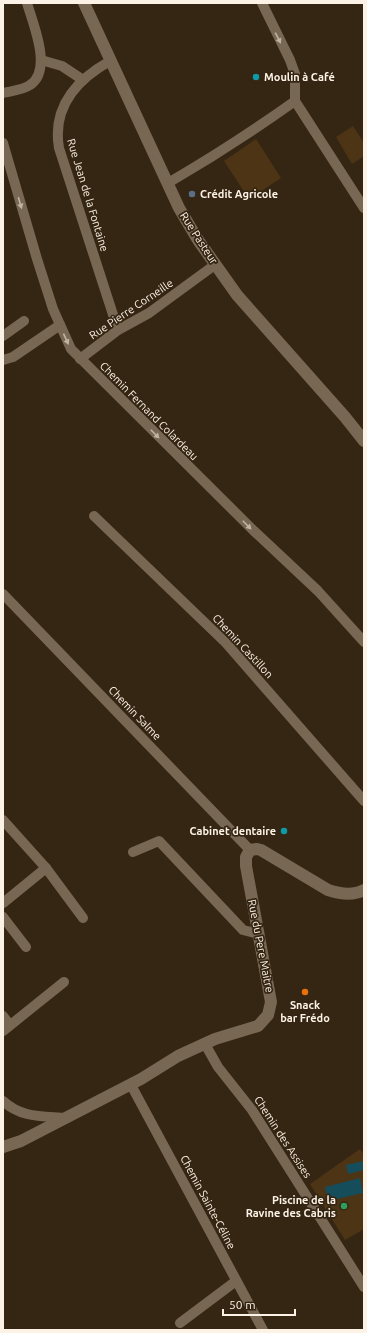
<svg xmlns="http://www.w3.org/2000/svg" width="367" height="1333" viewBox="0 0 367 1333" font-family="Ubuntu,sans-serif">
<rect width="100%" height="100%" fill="#352613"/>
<g fill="#4c3415">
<path d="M 353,126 L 364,143 L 364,156 L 352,164 L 336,137 Z"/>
<path d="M 256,139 L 281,178 L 249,199 L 224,161 Z"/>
<path d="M 360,1149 L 364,1155 L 364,1229 L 345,1240 L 310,1184 Z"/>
</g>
<g fill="#164d5b">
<path d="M 364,1161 L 364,1170 L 348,1174 L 346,1165 Z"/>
<path d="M 360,1178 L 363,1193 L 328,1201 L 325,1187 Z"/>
</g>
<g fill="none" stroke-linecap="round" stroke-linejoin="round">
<g stroke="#786752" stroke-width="10">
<path d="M 262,3 L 290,60 L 295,74 L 295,101 L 364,208"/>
<path d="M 41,60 L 62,66 L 83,80"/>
<path d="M 110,61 C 76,80 52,107 59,148 L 118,330"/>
<path d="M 3,93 C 11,91 23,90 30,85 C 53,70 33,24 27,3"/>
<path d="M 3,143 L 37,259 L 53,309 L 71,349 L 254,531 L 318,591 L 364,642"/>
<path d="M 168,183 C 211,158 253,131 295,101"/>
<path d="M 3,336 L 24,321"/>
<path d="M 80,359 L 118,330 L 149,313 L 216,264"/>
<path d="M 3,360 L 13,357 L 60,325"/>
<path d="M 94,516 L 226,643 L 364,801"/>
<path d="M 3,594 L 250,850"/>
<path d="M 3,820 L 46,868 L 83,918"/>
<path d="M 133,852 L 159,841 L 243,930 L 259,934"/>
<path d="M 3,903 L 46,868"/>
<path d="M 3,917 L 26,947"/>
<path d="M 3,1016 L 10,1025"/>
<path d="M 3,1031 L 64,982"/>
<path d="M 205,1044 L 218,1067 L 252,1110 L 364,1287"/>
<path d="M 131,1085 L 263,1330"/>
<path d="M 3,1101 C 21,1118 42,1116 66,1118"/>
<path d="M 180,1323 L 236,1281"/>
</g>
<g stroke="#786752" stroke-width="12">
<path d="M 84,3 L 179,208 L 198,240 L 237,295 L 345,417 L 364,441"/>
<path d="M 3,1147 L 21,1141 L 141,1079 L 178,1056 L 215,1039 L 258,1026 L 268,1015 L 271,1002 L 246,866 L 246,857 L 250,850 L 257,849 L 261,850 L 328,890 C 340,894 353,896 364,890"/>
</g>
</g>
<defs><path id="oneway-solid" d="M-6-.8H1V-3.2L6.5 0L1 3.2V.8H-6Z"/></defs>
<g fill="#c1b3a3">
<use href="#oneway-solid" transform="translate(278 38) rotate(63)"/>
<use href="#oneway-solid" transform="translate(20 203) rotate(74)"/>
<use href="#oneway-solid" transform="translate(66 339) rotate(65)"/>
<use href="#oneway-solid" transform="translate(155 434) rotate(45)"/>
<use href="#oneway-solid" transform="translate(247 525) rotate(45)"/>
</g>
<g fill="#0f9aa8" stroke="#352613" stroke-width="1.5">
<circle cx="256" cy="77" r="4"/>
<circle cx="284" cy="831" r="4"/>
</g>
<circle fill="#5c6f8a" stroke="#352613" stroke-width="1.5" cx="192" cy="194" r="4"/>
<circle fill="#e8710a" stroke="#352613" stroke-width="1.5" cx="305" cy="992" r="4"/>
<circle fill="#2e9e5b" stroke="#352613" stroke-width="1.5" cx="344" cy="1206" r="4"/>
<g text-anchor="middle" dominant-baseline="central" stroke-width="3.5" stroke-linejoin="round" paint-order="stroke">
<g font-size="11" font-weight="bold" fill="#fcf2e6" stroke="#352613" text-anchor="start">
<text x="264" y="77">Moulin à Café</text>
<text x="200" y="194">Crédit Agricole</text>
<text x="276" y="831" text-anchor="end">Cabinet dentaire</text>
<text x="305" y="1005" text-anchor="middle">Snack<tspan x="305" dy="13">bar Frédo</tspan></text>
<text x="336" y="1200" text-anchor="end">Piscine de la<tspan x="336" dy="13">Ravine des Cabris</tspan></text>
</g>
<g font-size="11" fill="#fcf2e6" stroke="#352613">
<text transform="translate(88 195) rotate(73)">Rue Jean de la Fontaine</text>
<text transform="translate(199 238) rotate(57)">Rue Pasteur</text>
<text transform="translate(131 309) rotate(-34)">Rue Pierre Corneille</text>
<text transform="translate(149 411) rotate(45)">Chemin Fernand Colardeau</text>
<text transform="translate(243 646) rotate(47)">Chemin Castillon</text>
<text transform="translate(135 713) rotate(46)">Chemin Salme</text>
<text transform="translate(261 946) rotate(79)">Rue du Pere Maitre</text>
<text transform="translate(283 1137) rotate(57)">Chemin des Assises</text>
<text transform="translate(208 1202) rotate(62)">Chemin Sainte-Céline</text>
</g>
</g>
<rect width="367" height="1333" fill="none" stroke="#fcf2e6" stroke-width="8"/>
<path d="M223 1309v6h72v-6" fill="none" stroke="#fcf2e6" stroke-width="2"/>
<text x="229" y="1309" font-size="12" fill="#fcf2e6" stroke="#352613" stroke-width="3" paint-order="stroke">50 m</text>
</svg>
